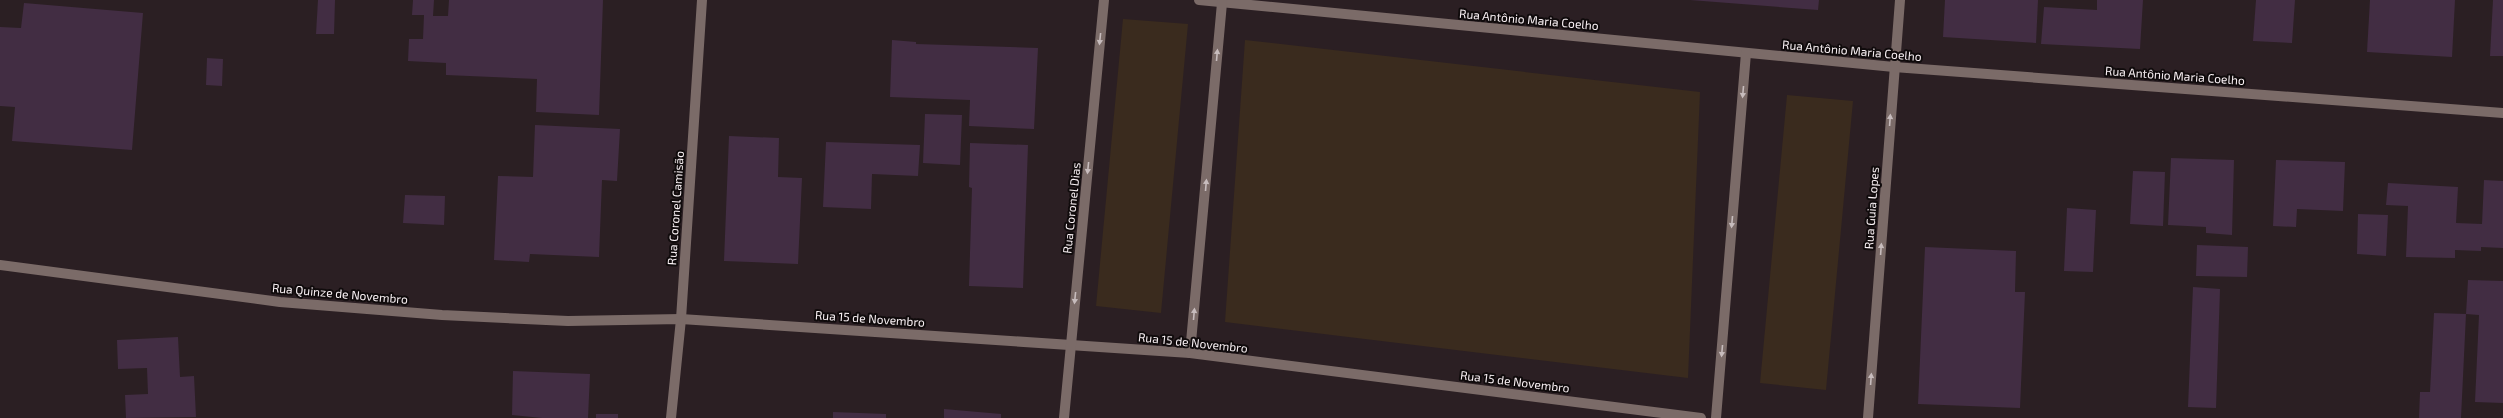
<svg xmlns="http://www.w3.org/2000/svg" width="2503" height="418" viewBox="0 0 2503 418" font-family="'Exo 2',sans-serif">
<rect width="100%" height="100%" fill="#2b1f23"/>
<g fill="#3a2b1e">
<path d="M 1123,19 L 1188,24 L 1161,313 L 1096,306 Z"/>
<path d="M 1245,40 L 1700,92 L 1688,378 L 1225,322 Z"/>
<path d="M 1787,95 L 1853,101 L 1826,390 L 1760,383 Z"/>
</g>
<g fill="#422d43">
<path d="M 318,0 L 335,0 L 334,34 L 316,34 Z"/>
<path d="M 413,0 L 434,0 L 433,16 L 448,16 L 449,0 L 603,0 L 599,115 L 536,112 L 537,79 L 446,75 L 446,63 L 408,61 L 409,39 L 423,39 L 424,15 L 412,15 Z"/>
<path d="M 1690,0 L 1819,0 L 1818,10 Z"/>
<path d="M 1945,0 L 2038,0 L 2036,43 L 1943,37 Z"/>
<path d="M 2097,0 L 2143,0 L 2140,49 L 2041,44 L 2044,7 L 2097,10 Z"/>
<path d="M 2256,0 L 2295,0 L 2292,43 L 2253,41 Z"/>
<path d="M 2370,0 L 2455,0 L 2452,57 L 2367,52 Z"/>
<path d="M 2493,0 L 2503,0 L 2503,56 L 2490,56 Z"/>
<path d="M 24,3 L 143,13 L 132,150 L 12,141 L 15,107 L 0,106 L 0,27 L 21,28 Z"/>
<path d="M 892,40 L 916,42 L 916,44 L 1038,48 L 1034,129 L 969,126 L 970,100 L 890,97 Z"/>
<path d="M 207,58 L 223,59 L 222,86 L 206,85 Z"/>
<path d="M 925,114 L 962,115 L 960,165 L 923,163 Z"/>
<path d="M 535,125 L 620,129 L 617,181 L 602,180 L 599,257 L 530,254 L 529,262 L 494,260 L 498,176 L 533,177 Z"/>
<path d="M 729,136 L 779,138 L 778,177 L 802,178 L 798,264 L 724,261 Z"/>
<path d="M 826,142 L 920,145 L 918,176 L 872,174 L 871,209 L 823,207 Z"/>
<path d="M 970,143 L 1028,145 L 1023,288 L 969,286 L 972,188 L 969,187 Z"/>
<path d="M 2171,158 L 2234,160 L 2232,235 L 2206,233 L 2206,227 L 2168,225 Z"/>
<path d="M 2276,160 L 2345,162 L 2343,211 L 2297,209 L 2296,227 L 2273,226 Z"/>
<path d="M 2133,171 L 2165,172 L 2163,226 L 2130,224 Z"/>
<path d="M 2484,180 L 2503,181 L 2503,248 L 2481,247 L 2481,251 L 2455,250 L 2455,258 L 2406,257 L 2408,206 L 2386,205 L 2388,183 L 2458,187 L 2456,223 L 2482,224 Z"/>
<path d="M 405,195 L 445,196 L 444,225 L 403,223 Z"/>
<path d="M 2067,208 L 2096,210 L 2093,272 L 2064,271 Z"/>
<path d="M 2358,214 L 2388,215 L 2386,256 L 2357,254 Z"/>
<path d="M 2197,245 L 2248,247 L 2247,277 L 2196,276 Z"/>
<path d="M 1925,247 L 2016,251 L 2015,292 L 2025,292 L 2020,408 L 1918,404 Z"/>
<path d="M 2468,280 L 2503,281 L 2503,403 L 2475,402 L 2479,315 L 2466,314 Z"/>
<path d="M 2193,287 L 2220,289 L 2216,408 L 2188,407 Z"/>
<path d="M 2434,313 L 2466,314 L 2461,418 L 2419,418 L 2420,392 L 2430,392 Z"/>
<path d="M 178,337 L 180,377 L 194,376 L 196,417 L 126,418 L 125,395 L 148,394 L 147,368 L 118,369 L 117,340 Z"/>
<path d="M 513,371 L 590,374 L 588,418 L 542,418 L 512,415 Z"/>
<path d="M 944,409 L 1001,414 L 1001,418 L 944,418 Z"/>
<path d="M 833,412 L 886,414 L 886,418 L 833,418 Z"/>
<rect x="596" y="414" width="22" height="4"/>
</g>
<g fill="none" stroke-linecap="round" stroke-linejoin="round">
<g stroke="#7b6b68" stroke-width="10">
<path d="M 1199,0 L 1894,67 L 2503,113"/>
<path d="M 0,265 L 280,302 L 442,315 L 568,321 L 681,319 L 1190,353 L 1701,418"/>
<path d="M 1190,353 L 1222,3"/>
<path d="M 671,418 L 681,319 L 702,0"/>
<path d="M 1064,418 L 1104,0"/>
<path d="M 1716,418 L 1746,53"/>
<path d="M 1868,418 L 1900,0"/>
</g>
</g>
<defs><path id="oneway-solid" d="M-6-.8H1V-3.2L6.5 0L1 3.2V.8H-6Z"/></defs>
<g fill="#c7bcbd">
<use href="#oneway-solid" transform="translate(1100 39) rotate(96)"/>
<use href="#oneway-solid" transform="translate(1217 55) rotate(-85)"/>
<use href="#oneway-solid" transform="translate(1743 92) rotate(95)"/>
<use href="#oneway-solid" transform="translate(1890 120) rotate(-86)"/>
<use href="#oneway-solid" transform="translate(1088 168) rotate(96)"/>
<use href="#oneway-solid" transform="translate(1206 185) rotate(-85)"/>
<use href="#oneway-solid" transform="translate(1732 222) rotate(95)"/>
<use href="#oneway-solid" transform="translate(1881 249) rotate(-86)"/>
<use href="#oneway-solid" transform="translate(1075 298) rotate(96)"/>
<use href="#oneway-solid" transform="translate(1194 314) rotate(-85)"/>
<use href="#oneway-solid" transform="translate(1722 351) rotate(95)"/>
<use href="#oneway-solid" transform="translate(1871 379) rotate(-86)"/>
</g>
<g text-anchor="middle" dominant-baseline="central" stroke-width="4" stroke-linejoin="round" paint-order="stroke">
<g font-size="12" fill="#faf2f5" stroke="#100b0c">
<text transform="translate(1529 19) rotate(5)">Rua Antônio Maria Coelho</text>
<text transform="translate(1852 50) rotate(5)">Rua Antônio Maria Coelho</text>
<text transform="translate(2175 75) rotate(4)">Rua Antônio Maria Coelho</text>
<text transform="translate(675 208) rotate(-86)">Rua Coronel Camisão</text>
<text transform="translate(1071 208) rotate(-84)">Rua Coronel Dias</text>
<text transform="translate(1871 208) rotate(-86)">Rua Guia Lopes</text>
<text transform="translate(340 293) rotate(5)">Rua Quinze de Novembro</text>
<text transform="translate(870 318) rotate(4)">Rua 15 de Novembro</text>
<text transform="translate(1193 342) rotate(6)">Rua 15 de Novembro</text>
<text transform="translate(1515 381) rotate(7)">Rua 15 de Novembro</text>
</g>
</g>
</svg>
